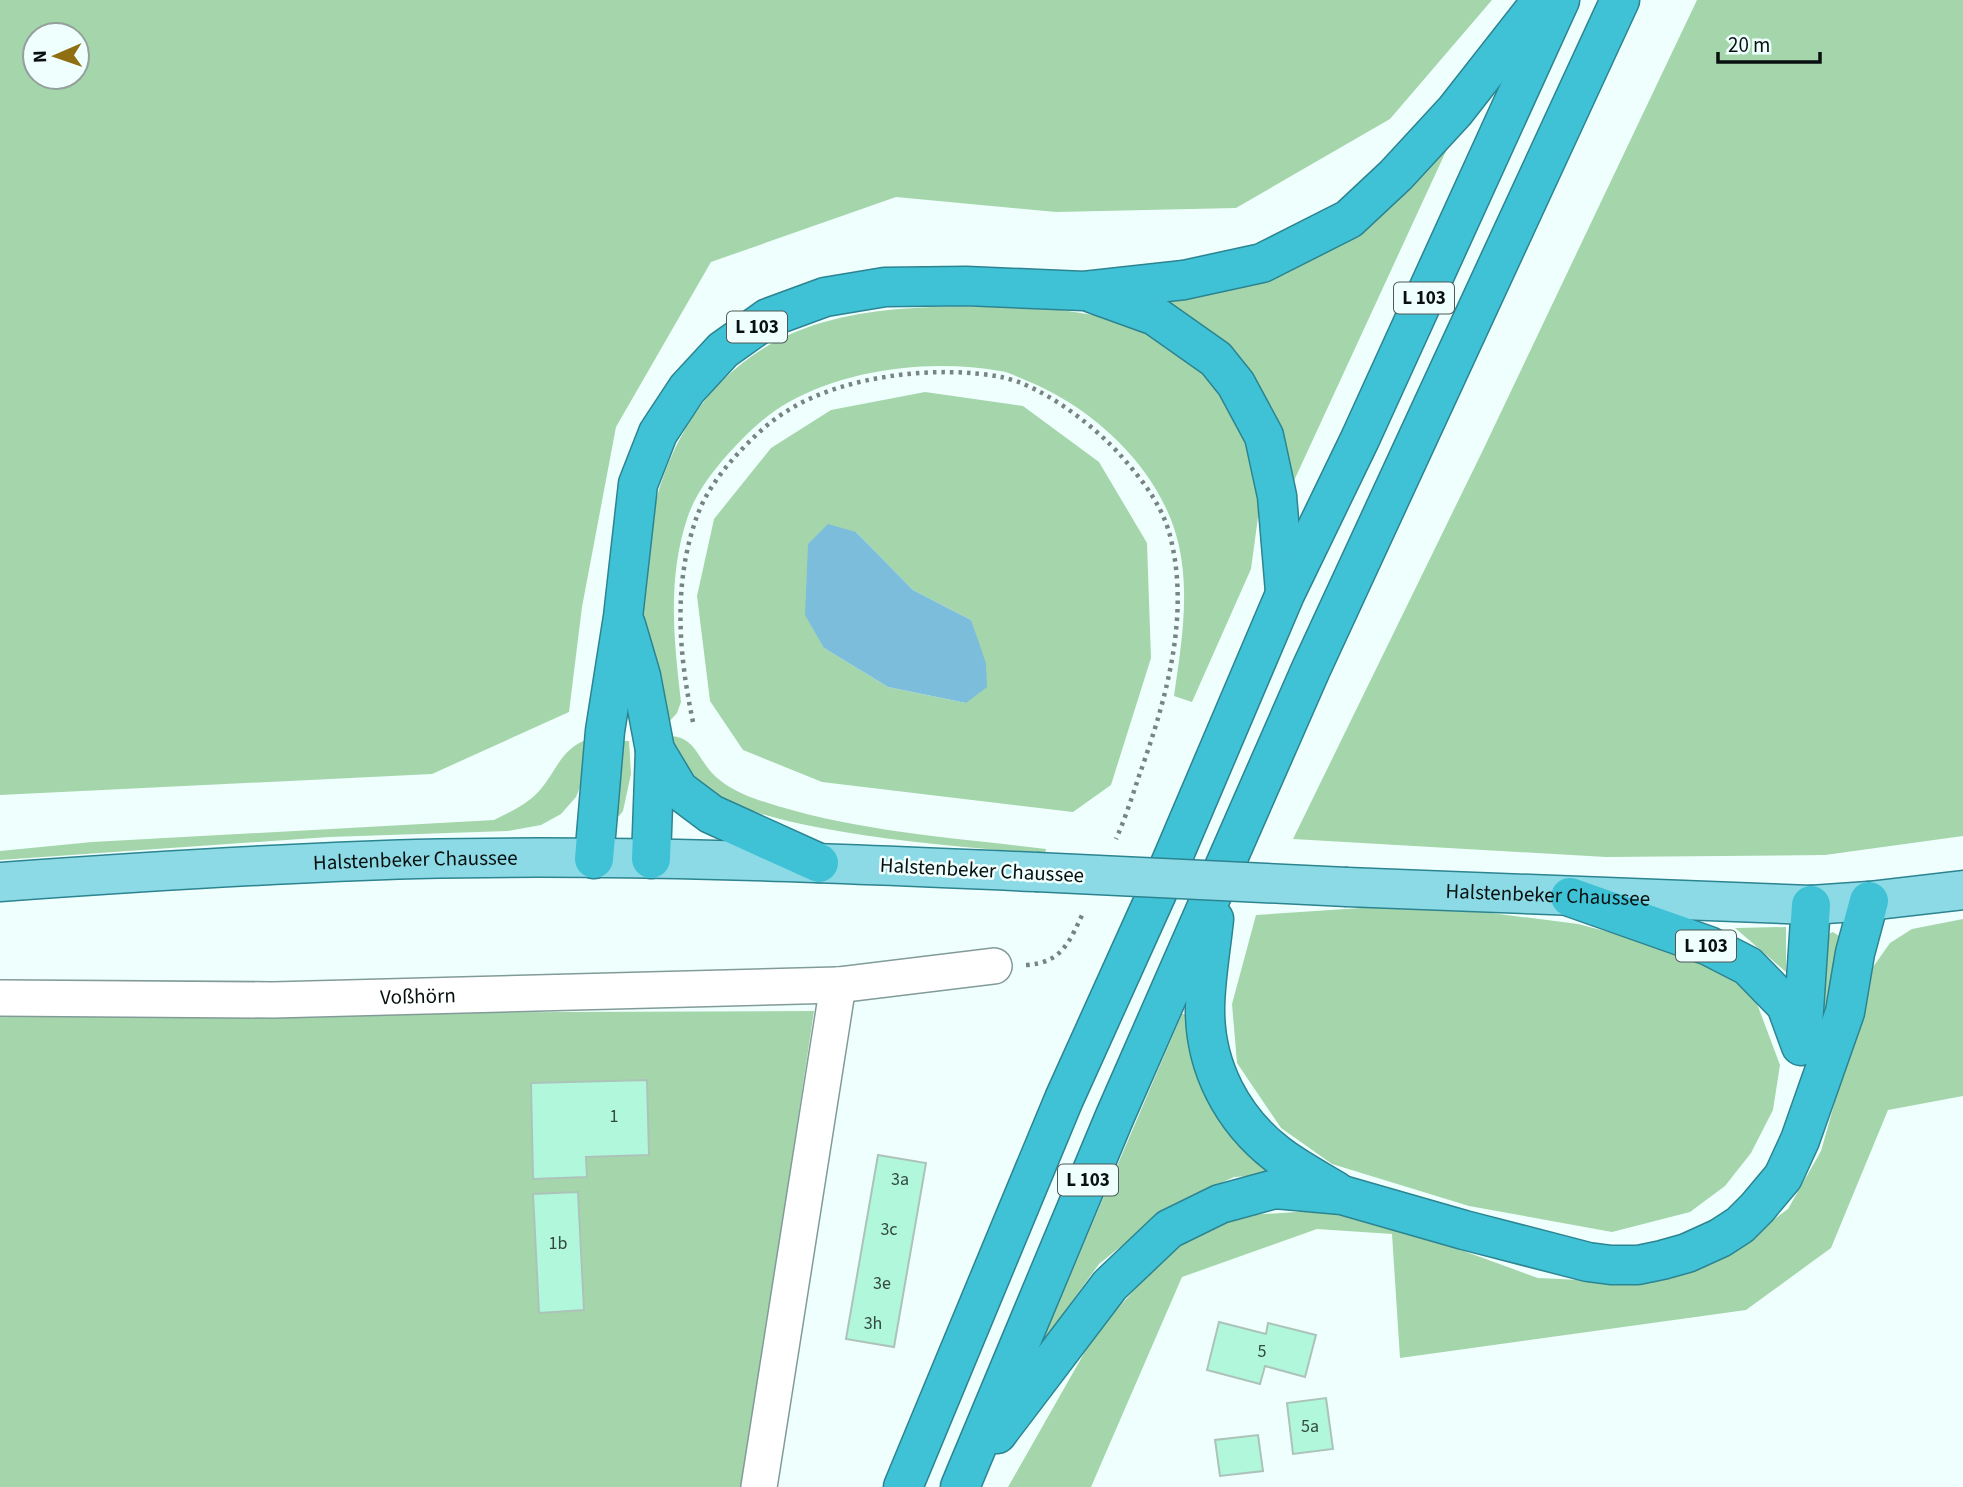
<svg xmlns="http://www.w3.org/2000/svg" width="1963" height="1487" viewBox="0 0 1963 1487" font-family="'Source Sans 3',sans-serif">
<rect width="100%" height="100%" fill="#effffd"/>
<g fill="#a5d6ab" fill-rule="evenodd">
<path d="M 0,0 L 1492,0 L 1390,119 L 1236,208 L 1056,212 L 896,197 L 711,262 L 616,427 L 582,607 L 569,712 L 432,774 L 0,795 ZM 35,35 L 77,35 L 77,77 L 35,77 Z"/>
<path d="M 1697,0 L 1963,0 L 1963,836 L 1825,855 L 1606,857 L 1293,839 L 1483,450 Z"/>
<path d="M 1445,145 L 1447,149 L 1292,485 L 1276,432 L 1147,301 L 1201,293 Z"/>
<path d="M 1042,307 L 1106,317 L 1146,331 L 1191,359 L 1229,402 L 1252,451 L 1259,510 L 1251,569 L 1192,702 L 1174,696 C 1182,641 1192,582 1174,528 C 1152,462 1089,405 1025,380 C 1017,377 1009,372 1000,371 C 933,359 850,368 789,402 C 767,414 746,434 729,453 C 712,472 695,494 687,519 C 667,580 674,640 681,702 L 677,713 L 668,723 C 661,698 652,672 646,646 C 641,619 642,588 645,561 C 656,450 711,354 824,322 C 894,302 970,307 1042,307 Z"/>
<path d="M 925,392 L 1023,406 L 1099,462 L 1147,543 L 1151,658 L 1111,785 L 1073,812 L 822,782 L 743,750 L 710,701 L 697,596 L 714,519 L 771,448 L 831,410 ZM 856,532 L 913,590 L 971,620 L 966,703 L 888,687 L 824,648 Z"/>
<path d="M 666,736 C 694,735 696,755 712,773 C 722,784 739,793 753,798 C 846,831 947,837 1046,849 L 1045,854 C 968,847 891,842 816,827 C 781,820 745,812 714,793 C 692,779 680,758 666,736 Z"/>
<path d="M 589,739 L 586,773 L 576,797 L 561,814 L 541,825 L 508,831 L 329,837 L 0,860 L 0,851 L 92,842 L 494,820 C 510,812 528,804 540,790 C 558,769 561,748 589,739 Z"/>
<path d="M 616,741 L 629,741 L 631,774 L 623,811 L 619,816 L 614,815 Z"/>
<path d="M 1421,904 L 1578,924 L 1682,951 L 1729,970 L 1756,1001 L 1780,1065 L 1773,1110 L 1751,1153 L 1725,1186 L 1690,1212 L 1612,1232 L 1469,1206 L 1332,1164 L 1281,1128 L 1237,1063 L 1232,1004 L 1256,915 Z"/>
<path d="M 1963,919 L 1963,1096 L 1888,1110 L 1831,1248 L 1746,1310 L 1400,1358 L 1392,1234 L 1317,1229 L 1182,1277 L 1091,1487 L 1008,1487 L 1095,1334 L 1168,1252 L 1234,1216 L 1326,1210 L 1406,1230 L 1538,1278 L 1645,1283 L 1720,1259 L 1788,1209 L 1821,1151 L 1873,967 L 1890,943 L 1912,929 Z"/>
<path d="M 1786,927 L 1786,972 L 1735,928 Z"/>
<path d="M 1833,932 L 1839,936 L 1836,978 L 1816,1037 L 1826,935 Z"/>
<path d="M 814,1011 L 743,1487 L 0,1487 L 0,1014 Z"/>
<path d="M 1182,1014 L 1186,1014 L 1188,1048 L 1201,1080 L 1282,1174 L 1234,1177 L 1174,1204 L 1099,1264 L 1041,1344 Z"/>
</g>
<path fill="#7dbddc" d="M 828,524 L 856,532 L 913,590 L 971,620 L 986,663 L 987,687 L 966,703 L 888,687 L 824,648 L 805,615 L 808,544 Z"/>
<g fill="#b1f7db" stroke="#acc3ba" stroke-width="2">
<path d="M 647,1080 L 649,1155 L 586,1157 L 587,1177 L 533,1179 L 531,1083 Z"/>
<path d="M 878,1155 L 926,1163 L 894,1347 L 846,1339 Z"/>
<path d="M 578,1192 L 584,1310 L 539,1313 L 533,1194 Z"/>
<path d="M 1219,1322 L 1266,1334 L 1268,1323 L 1316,1335 L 1305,1377 L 1265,1366 L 1260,1384 L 1207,1370 Z"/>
<path d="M 1326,1398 L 1333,1449 L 1293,1454 L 1287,1403 Z"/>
<path d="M 1258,1435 L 1263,1471 L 1220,1476 L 1215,1440 Z"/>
</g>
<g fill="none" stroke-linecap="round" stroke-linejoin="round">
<g stroke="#829b98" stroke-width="38">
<g id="minor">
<path id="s1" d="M 0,998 L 273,1000 L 838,985 L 994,966"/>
<path d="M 759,1487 L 838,985"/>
</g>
</g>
<g stroke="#2c8491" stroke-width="41">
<g id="major">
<path id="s2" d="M 0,882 C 139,872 278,863 417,859 C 623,854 830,863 1036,872"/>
<path id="s3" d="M 1347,887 L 1811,905 L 1869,901 L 1963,890"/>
</g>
</g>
<g stroke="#2c8491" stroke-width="41">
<g id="highway">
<path d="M 1094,294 L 1155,316 L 1216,359 L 1236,384 L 1264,436 L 1277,496 L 1285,592"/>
<path d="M 626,625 L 641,676 L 655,750 L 679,790 L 711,814 L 819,863"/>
<path d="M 594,859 L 605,731 L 623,617 L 638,484 L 658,433 L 687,389 L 723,350 L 768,318 L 825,297 L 885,287 L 966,286 L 1084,291 L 1184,280 L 1262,263 L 1349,219 L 1396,175 L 1455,111 L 1542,0"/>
<path d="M 651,859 L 655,750"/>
<path d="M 1570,897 L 1709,946 L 1748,966 L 1786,1005 L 1801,1046"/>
<path d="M 1214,919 C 1211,949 1205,980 1205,1010 C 1205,1067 1232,1119 1277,1154 C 1295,1168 1316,1179 1336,1191"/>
<path d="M 1802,1040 L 1811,905"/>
<path d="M 997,1434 L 1110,1285 L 1169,1229 L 1220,1204 L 1275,1189 L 1342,1195 L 1464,1230 L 1588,1262 L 1611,1265 L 1638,1265 L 1662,1260 L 1687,1253 L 1720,1238 L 1740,1225 L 1757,1208 L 1783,1177 L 1800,1140 L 1845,1012 L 1855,953 L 1869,901"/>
<path d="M 903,1487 L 1064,1099 L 1171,862 L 1285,594 L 1360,439 L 1560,0"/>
<path d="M 960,1487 L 1115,1116 L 1311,669 L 1620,0"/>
</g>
</g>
<g stroke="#788483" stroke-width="4.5" stroke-dasharray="3.5 5" stroke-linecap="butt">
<path d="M 693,722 C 679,655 673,588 695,522 C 702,499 717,477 733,459 C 750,440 769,421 792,408 C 847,375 939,365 1001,377 C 1042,385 1095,426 1122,457 C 1145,483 1165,509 1172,544 C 1189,621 1165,703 1139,776 C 1132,797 1125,819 1116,839"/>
<path d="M 1026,965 C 1063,963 1070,940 1084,911"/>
</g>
<use href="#minor" stroke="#fff" stroke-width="35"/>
<use href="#major" stroke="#8cdae6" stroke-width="38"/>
<use href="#highway" stroke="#40c2d6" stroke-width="38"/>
<g stroke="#2c8491" stroke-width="41" stroke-linecap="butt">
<path id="major-bridge" d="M 1036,872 L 1347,887"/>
</g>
<use href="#major-bridge" stroke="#8cdae6" stroke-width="38"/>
</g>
<g text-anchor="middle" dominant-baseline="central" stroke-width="5" stroke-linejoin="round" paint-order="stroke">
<g font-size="18" fill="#324a43">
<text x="614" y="1116">1</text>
<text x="900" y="1179">3a</text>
<text x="889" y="1229">3c</text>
<text x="558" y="1243">1b</text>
<text x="882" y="1283">3e</text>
<text x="873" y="1323">3h</text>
<text x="1262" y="1351">5</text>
<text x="1310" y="1426">5a</text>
</g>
<g fill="#effffd" stroke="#4d5857" stroke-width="2">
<rect x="1394" y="282.5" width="60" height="31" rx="5"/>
<rect x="727" y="311.5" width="60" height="31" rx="5"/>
<rect x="1676" y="930.5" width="60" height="31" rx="5"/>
<rect x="1058" y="1164.5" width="60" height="31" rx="5"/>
</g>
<g font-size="19" font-weight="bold" fill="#081110">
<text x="1424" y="298">L 103</text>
<text x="757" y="327">L 103</text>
<text x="1706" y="946">L 103</text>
<text x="1088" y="1180">L 103</text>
</g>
<g font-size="21" fill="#081110" stroke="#effffd">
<text stroke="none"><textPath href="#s2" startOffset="416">Halstenbeker Chaussee</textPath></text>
<text transform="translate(982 870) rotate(3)">Halstenbeker Chaussee</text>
<text stroke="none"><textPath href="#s3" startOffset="201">Halstenbeker Chaussee</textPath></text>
<text stroke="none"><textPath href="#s1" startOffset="418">Voßhörn</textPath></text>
</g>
</g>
<g transform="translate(56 56) rotate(268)"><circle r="33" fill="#effffd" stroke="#93a09e" stroke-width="2"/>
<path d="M0-5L12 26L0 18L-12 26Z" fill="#906f14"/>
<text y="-10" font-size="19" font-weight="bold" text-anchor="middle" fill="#081110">N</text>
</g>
<path d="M1718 52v10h102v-10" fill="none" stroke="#081110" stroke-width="3.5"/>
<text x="1728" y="52" font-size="21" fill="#081110" stroke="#effffd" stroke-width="5" paint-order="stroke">20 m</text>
</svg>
